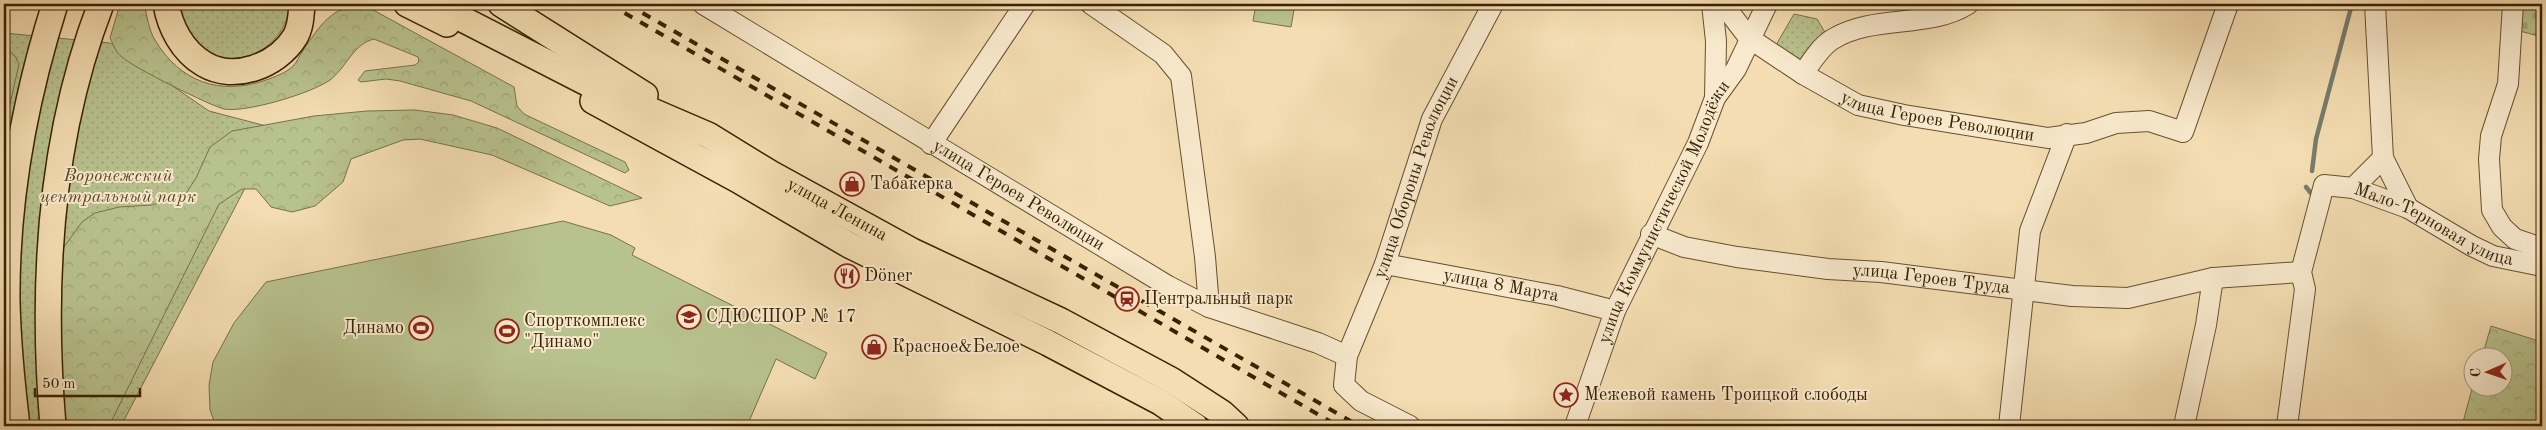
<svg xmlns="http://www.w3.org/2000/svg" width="2546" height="430" viewBox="0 0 2546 430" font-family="'Old Standard TT',serif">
<defs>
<pattern id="grass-dots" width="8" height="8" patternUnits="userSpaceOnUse" patternTransform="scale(1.25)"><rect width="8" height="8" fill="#b8c28e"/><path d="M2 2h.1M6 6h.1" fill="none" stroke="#9fa679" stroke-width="1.8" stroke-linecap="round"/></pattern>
<pattern id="forest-crowns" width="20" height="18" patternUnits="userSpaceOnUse" patternTransform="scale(1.25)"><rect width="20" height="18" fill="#b8c28e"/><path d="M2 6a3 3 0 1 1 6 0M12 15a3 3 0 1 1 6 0" fill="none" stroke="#9fa679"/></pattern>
<pattern id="cemetery-stones" width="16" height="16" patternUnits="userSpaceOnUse" patternTransform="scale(1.25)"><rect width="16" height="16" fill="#b8c28e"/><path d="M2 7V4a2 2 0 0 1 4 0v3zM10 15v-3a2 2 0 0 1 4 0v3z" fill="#9fa679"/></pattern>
</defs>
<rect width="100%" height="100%" fill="#f4ddb2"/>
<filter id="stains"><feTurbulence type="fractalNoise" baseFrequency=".004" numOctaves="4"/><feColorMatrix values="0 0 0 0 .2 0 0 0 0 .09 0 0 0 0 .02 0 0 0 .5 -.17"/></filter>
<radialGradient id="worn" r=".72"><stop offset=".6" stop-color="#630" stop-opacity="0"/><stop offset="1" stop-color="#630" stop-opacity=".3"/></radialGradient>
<g fill="url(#grass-dots)" stroke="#787248">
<path d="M 174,4 L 290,4 C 286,52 223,81 191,38 C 184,29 179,15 174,4 Z"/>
<path d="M 1794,14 L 1817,19 L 1826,34 L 1800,61 L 1776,45 Z"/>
<path d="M 4,33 L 110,43 L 209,111 L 354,149 L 255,169 L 121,426 L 4,426 Z"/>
</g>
<g fill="url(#forest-crowns)" stroke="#787248">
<path d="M 120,4 L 144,4 C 147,15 149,31 155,40 C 180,82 220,96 266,80 C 274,77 286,73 293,66 C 297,62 300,55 303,50 C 321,25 331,6 364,5 L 514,87 L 517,106 L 524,114 L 625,162 L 629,170 L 625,173 L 471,101 L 400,81 L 386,79 L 361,82 L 358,80 L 365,71 L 415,65 L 419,62 L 418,57 L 374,39 C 353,44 346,68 330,80 C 312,93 246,113 224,109 C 211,106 132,67 122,57 C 116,53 113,44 110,38 Z"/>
<path d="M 4,48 L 15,56 L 19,64 L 8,113 L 4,115 Z"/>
<path d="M 415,110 L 453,115 L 497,128 L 642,198 L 610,206 L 492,155 L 420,139 L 403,140 L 351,159 L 343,182 L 315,206 L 292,212 L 271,207 L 256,189 L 242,189 L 219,204 L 109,426 L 66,426 L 54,390 L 59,254 L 82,222 L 95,213 L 119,207 L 152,205 L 185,195 L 196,178 L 210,147 L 232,131 L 314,116 L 367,111 Z"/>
<path d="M 2491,326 L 2542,342 L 2542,426 L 2462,426 L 2473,385 L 2474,388 L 2504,388 L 2504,358 L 2482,357 Z"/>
</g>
<path fill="url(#cemetery-stones)" stroke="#787248" d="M 2520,4 L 2542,4 L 2542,37 L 2520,31 Z"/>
<g fill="#b8c28e" stroke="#787248">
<path d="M 1256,4 L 1295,4 L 1291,27 L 1253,21 Z"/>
<path d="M 563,221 L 611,235 L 635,248 L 632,255 L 823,351 L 827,353 L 815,379 L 776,359 L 747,426 L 216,426 L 210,410 L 209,385 L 213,362 L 234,323 L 266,282 Z"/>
</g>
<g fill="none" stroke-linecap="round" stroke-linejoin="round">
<g stroke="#767d6d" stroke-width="4.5">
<path d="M 2312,171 L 2316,139 L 2352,4"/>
<path d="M 2306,187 L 2314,197"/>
</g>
<g stroke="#68502e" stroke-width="22">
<g id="minor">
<path id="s1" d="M 703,4 L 1168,286 L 1209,307 L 1318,343 L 1347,356"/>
<path d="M 1091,4 L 1163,54 L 1181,76 L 1205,257 L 1209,307"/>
<path d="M 1712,4 L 1716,41 L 1715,98"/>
<path id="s2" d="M 1723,4 L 1749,38 L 1803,74 L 1858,105 L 1904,115 L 2048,138 L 2086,133 L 2116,123 L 2149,121 L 2183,132 L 2228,4"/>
<path d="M 2513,4 L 2508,84 L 2491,136 L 2489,159 L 2492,210 L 2502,227 L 2515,239 L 2542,248"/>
<path d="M 1803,74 C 1811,62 1821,46 1833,39 C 1874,14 1929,29 1968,4"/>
<path d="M 931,144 L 1025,4"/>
<path d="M 2383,158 L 2408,208"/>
<path d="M 2353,188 L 2383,158 L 2375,4"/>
<path id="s3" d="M 1651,234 L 1684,247 L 1737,257 L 1828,269 L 1881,272 L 2072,296 L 2128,298 L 2213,278 L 2301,272"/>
<path id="s4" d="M 1385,264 L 1557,296 L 1615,311"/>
<path id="s5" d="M 1410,426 L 1361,401 L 1344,385 L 1347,356 L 1385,264 L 1432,119 L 1493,4"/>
<path id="s6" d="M 1575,426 L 1615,311 L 1698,143 L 1715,98 L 1736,69 L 1767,4"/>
<path d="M 2009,426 L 2030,231 L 2067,134"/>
<path d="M 2184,426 L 2206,325 L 2213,278"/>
<path id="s7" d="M 2287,426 L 2305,289 L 2301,272 L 2324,185 L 2353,188 L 2408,208 L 2472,246 L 2493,256 L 2542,266"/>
</g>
</g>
<g stroke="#392102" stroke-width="28">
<g id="major">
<path d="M 166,4 C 170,27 182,51 204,64 C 234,82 277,66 295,37 C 301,27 301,15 302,4"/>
<path d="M 407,4 L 447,24"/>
<path id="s8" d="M 433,4 L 587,83 L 708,135 L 770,173 L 912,251 L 1061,321 L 1171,380 L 1222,413 L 1236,426"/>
<path d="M 501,4 L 645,95"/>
<path d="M 593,101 L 738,180 L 849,245 L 1048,343 L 1160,402 L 1195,426"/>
<path d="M 17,426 C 12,385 8,343 7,302 C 6,201 25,99 55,4"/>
<path d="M 53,426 C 41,284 49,139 101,4"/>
</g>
</g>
<use href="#minor" stroke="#f8e9cd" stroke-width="20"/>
<use href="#major" stroke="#f4ddb2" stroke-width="25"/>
<g stroke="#392102" stroke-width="4" stroke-dasharray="9 9" stroke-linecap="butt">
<path d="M 609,4 L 1338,426"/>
<path d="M 627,4 L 1359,426"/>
</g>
</g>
<defs>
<g id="shop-ring" transform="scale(1.25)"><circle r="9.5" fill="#f8e9cd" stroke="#8f2418" stroke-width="1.5"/><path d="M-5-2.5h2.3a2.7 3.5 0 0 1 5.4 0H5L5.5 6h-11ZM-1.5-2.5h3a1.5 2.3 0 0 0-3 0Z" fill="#8f2418"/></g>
<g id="restaurant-ring" transform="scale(1.25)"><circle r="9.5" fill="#f8e9cd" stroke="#8f2418" stroke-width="1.5"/><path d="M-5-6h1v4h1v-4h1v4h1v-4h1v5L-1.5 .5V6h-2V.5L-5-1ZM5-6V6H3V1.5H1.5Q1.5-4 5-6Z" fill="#8f2418"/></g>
<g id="station-ring" transform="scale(1.25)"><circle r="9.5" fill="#f8e9cd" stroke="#8f2418" stroke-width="1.5"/><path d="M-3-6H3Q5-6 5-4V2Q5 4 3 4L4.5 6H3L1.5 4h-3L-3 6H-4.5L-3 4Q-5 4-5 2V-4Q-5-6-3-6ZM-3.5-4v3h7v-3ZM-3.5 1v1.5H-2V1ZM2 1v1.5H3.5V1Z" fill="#8f2418"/></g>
<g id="school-ring" transform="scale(1.25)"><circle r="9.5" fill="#f8e9cd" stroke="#8f2418" stroke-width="1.5"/><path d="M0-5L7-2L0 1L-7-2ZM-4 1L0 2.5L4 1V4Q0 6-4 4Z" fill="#8f2418"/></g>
<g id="stadium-ring" transform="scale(1.25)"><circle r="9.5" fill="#f8e9cd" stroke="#8f2418" stroke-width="1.5"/><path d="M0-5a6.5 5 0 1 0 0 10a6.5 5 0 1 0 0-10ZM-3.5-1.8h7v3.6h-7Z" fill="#8f2418"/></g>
<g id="sight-ring" transform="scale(1.25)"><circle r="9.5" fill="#f8e9cd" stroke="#8f2418" stroke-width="1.5"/><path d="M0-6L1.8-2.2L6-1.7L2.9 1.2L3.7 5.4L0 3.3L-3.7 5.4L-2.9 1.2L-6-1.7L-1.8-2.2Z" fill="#8f2418"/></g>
</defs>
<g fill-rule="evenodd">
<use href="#shop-ring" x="852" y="184"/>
<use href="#restaurant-ring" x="847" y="276"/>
<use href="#station-ring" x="1127" y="299"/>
<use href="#school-ring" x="689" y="317"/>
<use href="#stadium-ring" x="421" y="328"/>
<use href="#stadium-ring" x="507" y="331"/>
<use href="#shop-ring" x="874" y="347"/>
<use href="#sight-ring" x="1566" y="395"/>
</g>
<g text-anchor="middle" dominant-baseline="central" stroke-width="4" stroke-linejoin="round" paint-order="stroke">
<g font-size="18" fill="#392102" stroke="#f8e9cd">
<text stroke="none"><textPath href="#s2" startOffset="251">улица Героев Революции</textPath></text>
<text stroke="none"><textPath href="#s5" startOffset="299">улица Обороны Революции</textPath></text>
<text stroke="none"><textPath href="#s1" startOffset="369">улица Героев Революции</textPath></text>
<text stroke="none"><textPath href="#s8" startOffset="454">улица Ленина</textPath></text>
<text stroke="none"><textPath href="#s6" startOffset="232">улица Коммунистической Молодёжи</textPath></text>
<text stroke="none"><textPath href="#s7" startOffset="364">Мало-Терновая улица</textPath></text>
<text stroke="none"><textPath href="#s3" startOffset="285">улица Героев Труда</textPath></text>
<text stroke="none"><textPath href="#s4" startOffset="118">улица 8 Марта</textPath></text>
</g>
<g font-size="18" font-style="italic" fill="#594925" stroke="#f8e9cd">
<text x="118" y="176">Воронежский<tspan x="118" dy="21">центральный парк</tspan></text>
</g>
<g font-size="18" fill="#392102" stroke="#f8e9cd" text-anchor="start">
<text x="870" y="184">Табакерка</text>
<text x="864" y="276">Döner</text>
<text x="1144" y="299">Центральный парк</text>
<text x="706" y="317">СДЮСШОР № 17</text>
<text x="524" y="321">Спорткомплекс<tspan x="524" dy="21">"Динамо"</tspan></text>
<text x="404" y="328" text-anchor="end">Динамо</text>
<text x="892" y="347">Красное&amp;Белое</text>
<text x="1584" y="395">Межевой камень Троицкой слободы</text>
</g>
</g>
<rect width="2546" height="430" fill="none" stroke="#f4ddb2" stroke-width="20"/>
<rect x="5" y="5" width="2536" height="420" fill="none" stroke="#392102" stroke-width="2.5"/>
<rect x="10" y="10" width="2526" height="410" fill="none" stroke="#392102"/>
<g transform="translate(2488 372) rotate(268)"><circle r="24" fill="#f8e9cd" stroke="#ac997c"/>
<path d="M0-4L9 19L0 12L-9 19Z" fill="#8f2418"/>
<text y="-8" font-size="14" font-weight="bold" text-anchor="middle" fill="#392102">С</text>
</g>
<path d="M35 388v8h105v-8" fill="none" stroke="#392102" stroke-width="2.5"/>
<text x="42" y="388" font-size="15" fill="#392102" stroke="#f8e9cd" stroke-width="4" paint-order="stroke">50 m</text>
<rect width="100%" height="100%" filter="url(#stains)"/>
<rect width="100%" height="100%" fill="url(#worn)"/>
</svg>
